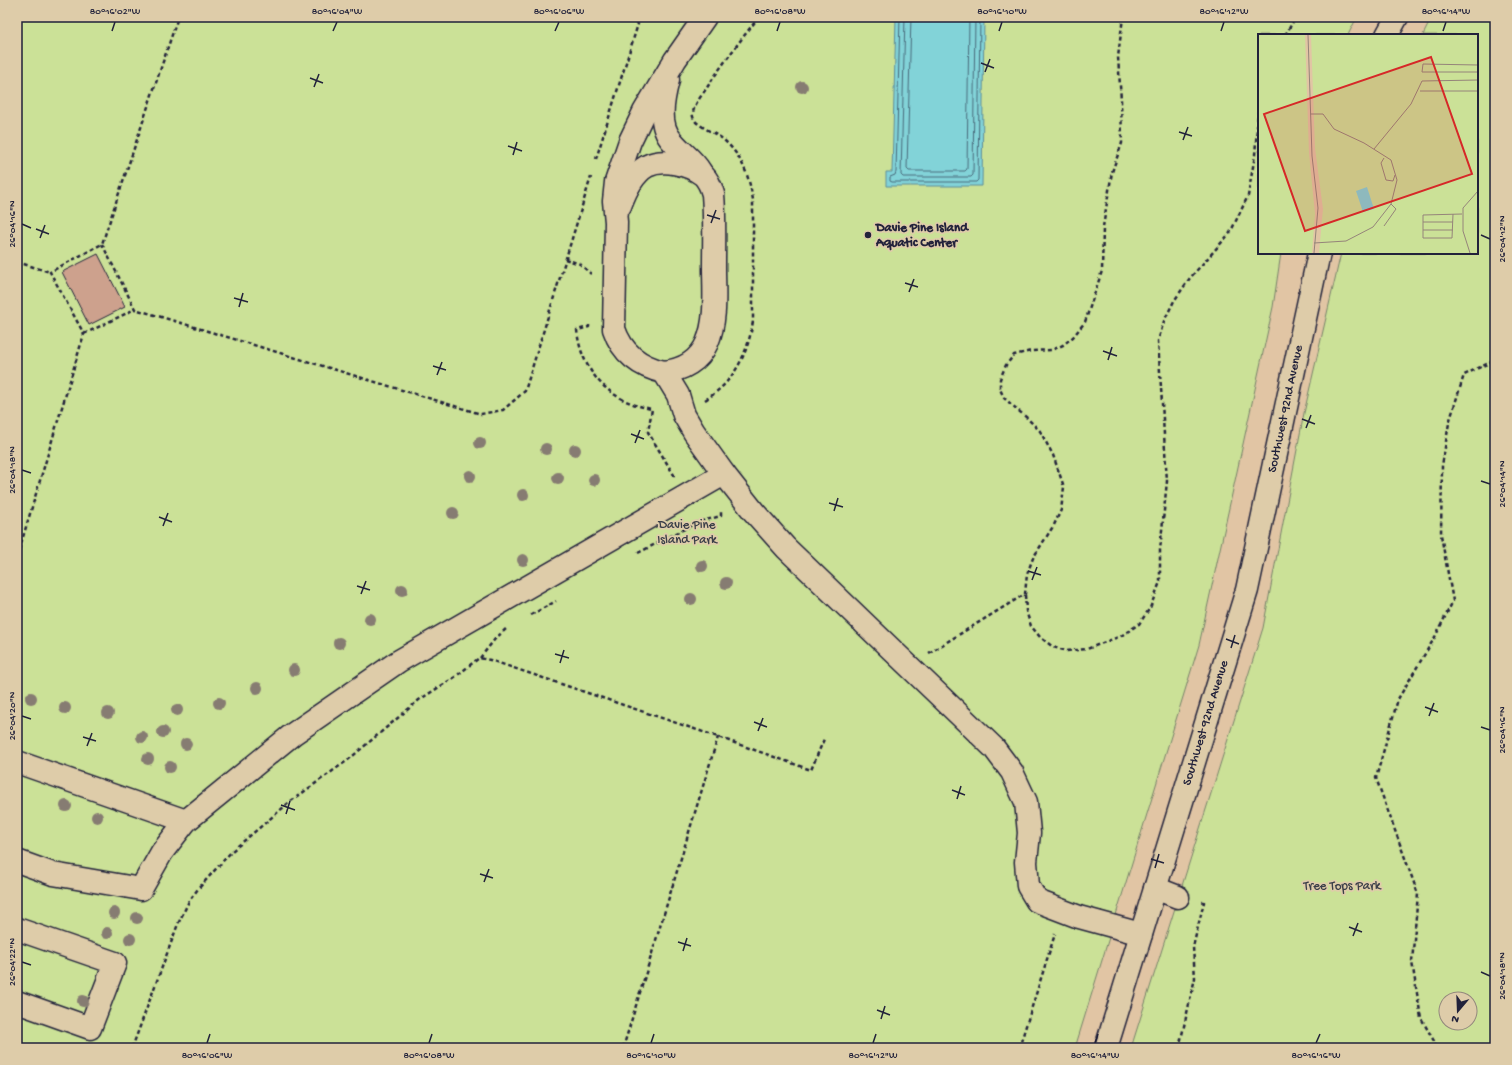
<svg xmlns="http://www.w3.org/2000/svg" width="1512" height="1065" viewBox="0 0 1512 1065" font-family="'Gochi Hand',sans-serif">
<rect width="100%" height="100%" fill="#e1c5a4"/>
<filter id="ink" filterUnits="userSpaceOnUse"><feTurbulence type="fractalNoise" baseFrequency=".025" numOctaves="2"/><feDisplacementMap in="SourceGraphic" scale="8" xChannelSelector="R" yChannelSelector="G"/><feConvolveMatrix kernelMatrix="1 2 1 2 8 2 1 2 1" color-interpolation-filters="sRGB"/></filter>
<g filter="url(#ink)">
<g fill="#cbe197" stroke="#768269" fill-rule="evenodd">
<path d="M 17,17 L 1357,17 L 1348,35 L 1259,35 L 1259,253 L 1281,253 L 1273,307 L 1199,645 L 1075,1048 L 17,1048 Z"/>
<path d="M 1432,17 L 1495,17 L 1495,1048 L 1131,1048 L 1263,628 L 1304,413 L 1341,253 L 1477,253 L 1477,35 L 1423,35 ZM 1446,999 L 1470,999 L 1470,1023 L 1446,1023 Z"/>
</g>
<path fill="#82d3d8" stroke="#5c8c99" d="M 896,17 L 984,17 L 982,186 L 886,186 L 886,172 L 892,172 Z"/>
<g fill="none" stroke-linecap="round" stroke-linejoin="round">
<g stroke="#48697a" stroke-width="1">
<path d="M 900,17 L 896,172 L 895,175 L 890,177 L 890,181 L 892,182 L 976,182 L 978,180 L 980,17"/>
<path d="M 905,17 L 901,175 L 903,177 L 971,177 L 973,175 L 975,17"/>
<path d="M 911,17 L 907,169 L 909,171 L 965,171 L 967,169 L 969,17"/>
</g>
</g>
<path fill="#cda18d" stroke="#22223b" d="M 98,254 L 125,307 L 89,325 L 62,272 Z"/>
<g fill="none" stroke-linecap="round" stroke-linejoin="round">
<g stroke="#22223b" stroke-width="25">
<g id="minor">
<path d="M 705,17 L 675,60 L 644,112 L 630,141 L 616,182 L 614,201 L 616,222 L 614,329 C 622,353 640,367 664,372 L 678,395 L 684,415 L 694,432 L 724,474 L 754,512 L 786,548 L 994,748 L 1012,772 L 1026,802 L 1029,833 L 1026,862 L 1028,886 L 1037,901 L 1079,917 L 1141,934"/>
<path d="M 1387,35 L 1397,17"/>
<path d="M 668,80 C 663,99 657,126 673,142 C 682,153 693,159 700,171"/>
<path d="M 620,206 C 625,192 633,174 647,166 C 663,158 689,164 703,175 C 708,180 711,187 713,194 C 715,218 714,243 714,267 C 714,291 717,320 707,343 C 699,361 683,370 664,372"/>
<path d="M 17,762 L 186,821"/>
<path d="M 17,861 L 53,874 L 141,889 L 162,852 L 186,821 L 293,734 L 399,661 L 724,474"/>
<path d="M 1155,888 L 1178,897"/>
<path d="M 17,929 L 115,963 L 90,1028 L 17,1002"/>
<path d="M 1106,1048 L 1247,590 L 1319,253"/>
</g>
</g>
<g stroke="#22223b" stroke-width="2.5" stroke-dasharray="4 3" stroke-linecap="butt">
<path d="M 1285,35 L 1296,17"/>
<path d="M 596,159 L 638,24 L 634,17"/>
<path d="M 102,244 L 135,309 L 481,414 L 503,410 L 525,391 L 591,177"/>
<path d="M 565,259 L 580,264 L 591,274"/>
<path d="M 17,262 L 50,272"/>
<path d="M 589,325 L 589,327 L 577,330 C 581,372 610,402 652,409 L 648,432 L 674,475 L 675,475"/>
<path d="M 84,334 L 135,309"/>
<path d="M 705,400 C 734,382 748,354 753,321 L 753,200 C 749,175 741,153 720,137 C 712,132 703,128 696,122 C 694,119 692,117 693,113 C 694,104 703,94 708,86 C 724,62 741,39 759,17"/>
<path d="M 638,553 L 698,522 L 721,516 L 721,511"/>
<path d="M 17,557 L 84,334 L 50,272 L 102,244 L 178,17"/>
<path d="M 1025,595 L 1026,611 L 1031,626 L 1040,637 L 1053,647 L 1067,651 L 1087,649 L 1121,636 L 1139,624 L 1150,608 L 1160,582 L 1160,550 L 1167,481 L 1158,341 L 1164,321 L 1174,301 L 1190,278 L 1230,233 L 1248,196 L 1255,155 L 1259,101"/>
<path d="M 531,615 L 556,601"/>
<path d="M 929,653 L 1025,594 L 1027,574 L 1033,558 L 1054,525 L 1061,510 L 1064,487 L 1053,455 L 1040,431 L 1027,418 L 1004,398 L 1000,389 L 1000,379 L 1006,365 L 1014,355 L 1031,351 L 1052,350 L 1063,345 L 1073,337 L 1085,322 L 1102,271 L 1103,227 L 1112,172 L 1122,143 L 1121,100 L 1118,57 L 1123,17"/>
<path d="M 480,658 L 495,639 L 507,628"/>
<path d="M 132,1048 L 178,924 L 189,901 L 198,889 L 232,851 L 291,801 L 348,760 L 419,700 L 455,677 L 479,658 L 490,660 L 718,737 L 811,770 L 824,739"/>
<path d="M 623,1048 L 718,737"/>
<path d="M 1019,1048 L 1055,934"/>
<path d="M 1179,1048 L 1195,978 L 1193,947 L 1204,902 L 1201,902"/>
<path d="M 1436,1048 L 1434,1041 L 1421,1018 L 1412,962 L 1418,894 L 1376,778 L 1398,699 L 1435,637 L 1453,601 L 1441,535 L 1442,466 L 1449,423 L 1464,375 L 1495,360"/>
</g>
<use href="#minor" stroke="#decca9" stroke-width="22"/>
</g>
<g fill="#867b72">
<circle cx="802" cy="87" r="6"/>
<circle cx="480" cy="443" r="6"/>
<circle cx="546" cy="449" r="6"/>
<circle cx="575" cy="450" r="6"/>
<circle cx="470" cy="476" r="6"/>
<circle cx="558" cy="478" r="6"/>
<circle cx="594" cy="480" r="6"/>
<circle cx="523" cy="495" r="6"/>
<circle cx="453" cy="513" r="6"/>
<circle cx="523" cy="560" r="6"/>
<circle cx="702" cy="566" r="6"/>
<circle cx="726" cy="583" r="6"/>
<circle cx="402" cy="590" r="6"/>
<circle cx="691" cy="599" r="6"/>
<circle cx="370" cy="619" r="6"/>
<circle cx="339" cy="643" r="6"/>
<circle cx="294" cy="670" r="6"/>
<circle cx="257" cy="688" r="6"/>
<circle cx="31" cy="698" r="6"/>
<circle cx="219" cy="703" r="6"/>
<circle cx="65" cy="708" r="6"/>
<circle cx="177" cy="710" r="6"/>
<circle cx="108" cy="713" r="6"/>
<circle cx="163" cy="732" r="6"/>
<circle cx="142" cy="737" r="6"/>
<circle cx="186" cy="744" r="6"/>
<circle cx="148" cy="759" r="6"/>
<circle cx="170" cy="767" r="6"/>
<circle cx="66" cy="806" r="6"/>
<circle cx="97" cy="817" r="6"/>
<circle cx="114" cy="913" r="6"/>
<circle cx="137" cy="918" r="6"/>
<circle cx="107" cy="933" r="6"/>
<circle cx="130" cy="939" r="6"/>
<circle cx="83" cy="1001" r="6"/>
</g>
</g>
<path fill="none" stroke="#22223b" stroke-width="1.5" d="M 112,31 L 115,22M 333,31 L 337,22M 555,31 L 559,22M 777,31 L 780,22M 999,31 L 1002,22M 1221,31 L 1224,22M 1443,31 L 1446,22M 981,63 L 994,68M 985,72 L 990,59M 310,78 L 323,83M 314,87 L 319,74M 1179,132 L 1192,136M 1183,140 L 1188,127M 508,146 L 522,151M 513,155 L 517,142M 707,215 L 720,219M 711,223 L 716,210M 22,224 L 31,228M 36,229 L 49,234M 1481,235 L 1490,239M 40,238 L 45,225M 905,283 L 918,287M 909,292 L 914,279M 234,298 L 248,302M 239,307 L 243,293M 1103,351 L 1117,356M 1108,360 L 1112,347M 433,366 L 446,370M 437,375 L 442,362M 1302,419 L 1315,424M 1306,428 L 1311,415M 631,434 L 644,439M 635,443 L 640,430M 22,470 L 31,473M 1481,481 L 1490,484M 829,503 L 843,507M 834,511 L 838,498M 159,517 L 172,522M 163,526 L 168,513M 1028,571 L 1041,575M 1032,580 L 1037,567M 357,586 L 370,590M 361,594 L 366,581M 1226,639 L 1239,644M 1231,648 L 1235,635M 555,654 L 569,658M 560,663 L 564,650M 1425,707 L 1438,712M 22,716 L 31,719M 1429,716 L 1434,703M 754,722 L 767,727M 1481,727 L 1490,730M 758,731 L 763,718M 83,737 L 96,741M 87,746 L 92,733M 952,790 L 965,795M 957,799 L 961,786M 281,805 L 295,810M 286,814 L 290,801M 1151,859 L 1164,863M 1155,868 L 1159,854M 480,874 L 493,878M 484,882 L 489,869M 1349,927 L 1362,932M 1353,936 L 1358,923M 678,942 L 691,946M 683,951 L 687,938M 22,962 L 31,965M 1481,972 L 1490,976M 877,1010 L 890,1015M 881,1019 L 885,1006M 207,1043 L 210,1034M 429,1043 L 432,1034M 651,1043 L 654,1034M 873,1043 L 876,1034M 1095,1043 L 1098,1034M 1316,1043 L 1320,1034"/>
<circle fill="#22223b" stroke="#decca9" stroke-width="1.5" cx="868" cy="235" r="4"/>
<g text-anchor="middle" dominant-baseline="central" stroke-width="3.5" stroke-linejoin="round" paint-order="stroke">
<g font-size="13" font-weight="bold" fill="#22223b" stroke="#decca9" text-anchor="start">
<text x="876" y="228">Davie Pine Island<tspan x="876" dy="15">Aquatic Center</tspan></text>
</g>
<g font-size="13" fill="#22223b" stroke="#decca9">
<text transform="translate(1286 409) rotate(-78)">Southwest 92nd Avenue</text>
<text transform="translate(1206 723) rotate(-73)">Southwest 92nd Avenue</text>
</g>
<g font-size="13" fill="#3b3f49" stroke="#decca9">
<text x="687" y="525">Davie Pine<tspan x="687" dy="15">Island Park</tspan></text>
<text x="1342" y="886">Tree Tops Park</text>
</g>
</g>
<g transform="translate(1258 34)">
<rect width="220" height="220" fill="#e1c5a4"/>
<path d="M 0,1 L 47,1 L 51,119 L 57,180 L 54,219 L 0,219 ZM 53,1 L 220,1 L 220,219 L 61,219 L 65,175 L 57,114 Z" fill="#cbe197"/>
<path d="M 109,153 L 116,175 L 105,178 L 98,157 Z" fill="#82d3d8"/>
<path fill="none" stroke="#95847a" stroke-width="1" d="M 50,1 L 54,122 L 60,174 L 56,219M 220,31 L 165,30 L 164,38 L 220,38M 162,57 L 220,57M 52,80 L 65,80 L 76,95 L 106,109 L 133,126 L 139,146 L 133,170 L 115,193 L 88,207 L 56,209M 116,115 L 153,70 L 164,47 L 220,46M 126,124 L 123,129 L 128,146 L 135,147 L 137,141M 195,180 L 194,204 L 165,204 L 165,181 L 204,180M 165,188 L 195,188M 126,192 L 138,175 L 133,170M 165,196 L 195,196M 212,219 L 205,197 L 205,174 L 220,157"/>
<path fill="#d62828" fill-opacity="0.15" stroke="#d62828" stroke-width="2" d="M 173,23 L 214,140 L 47,197 L 6,80 Z"/>
<rect width="220" height="220" fill="none" stroke="#22223b" stroke-width="2"/>
</g>
<rect width="1512" height="1065" fill="none" stroke="#decca9" stroke-width="44"/>
<g transform="translate(1458 1011) rotate(199)"><circle r="19" fill="#decca9" stroke="#93887d"/>
<path d="M0-3L7 15L0 10L-7 15Z" fill="#22223b"/>
<text y="-6" font-size="11" font-weight="bold" text-anchor="middle" fill="#22223b">N</text>
</g>
<rect x="22" y="22" width="1468" height="1021" fill="none" stroke="#22223b" stroke-width="1.5"/>
<g font-size="10" text-anchor="middle" fill="#22223b">
<text x="115" y="14">80°16'02"W</text>
<text x="337" y="14">80°16'04"W</text>
<text x="559" y="14">80°16'06"W</text>
<text x="780" y="14">80°16'08"W</text>
<text x="1002" y="14">80°16'10"W</text>
<text x="1224" y="14">80°16'12"W</text>
<text x="1446" y="14">80°16'14"W</text>
<text transform="translate(11 224) rotate(-90)" y="4">26°04'16"N</text>
<text transform="translate(1501 239) rotate(-90)" y="4">26°04'12"N</text>
<text transform="translate(11 470) rotate(-90)" y="4">26°04'18"N</text>
<text transform="translate(1501 484) rotate(-90)" y="4">26°04'14"N</text>
<text transform="translate(11 716) rotate(-90)" y="4">26°04'20"N</text>
<text transform="translate(1501 730) rotate(-90)" y="4">26°04'16"N</text>
<text transform="translate(11 962) rotate(-90)" y="4">26°04'22"N</text>
<text transform="translate(1501 976) rotate(-90)" y="4">26°04'18"N</text>
<text x="207" y="1058">80°16'06"W</text>
<text x="429" y="1058">80°16'08"W</text>
<text x="651" y="1058">80°16'10"W</text>
<text x="873" y="1058">80°16'12"W</text>
<text x="1095" y="1058">80°16'14"W</text>
<text x="1316" y="1058">80°16'16"W</text>
</g>
</svg>
